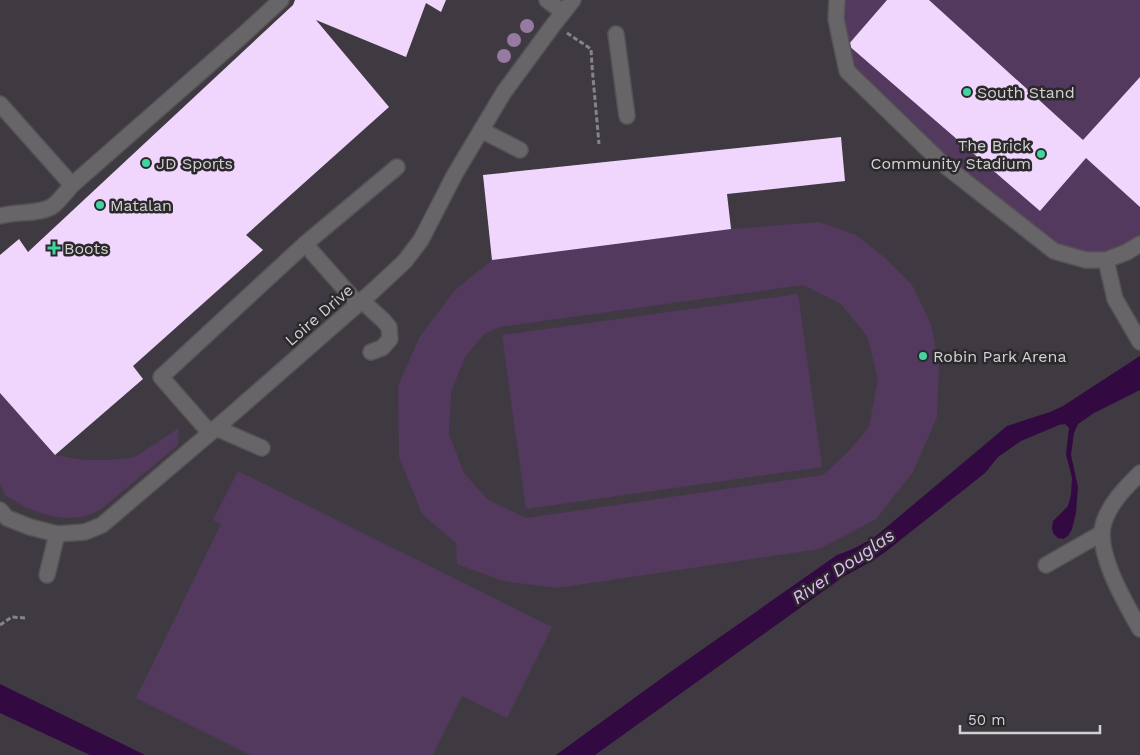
<svg xmlns="http://www.w3.org/2000/svg" width="1140" height="755" viewBox="0 0 1140 755" font-family="'Work Sans',sans-serif">
<rect width="100%" height="100%" fill="#353336"/>
<rect fill="#3f3a42" x="0" y="0" width="1140" height="755"/>
<g fill="#53395d" fill-rule="evenodd">
<path d="M 841,0 L 1140,0 L 1140,237 L 1127,252 L 1054,251 L 847,71 Z"/>
<path d="M 841,137 L 845,181 L 727,194 L 732,229 L 819,222 L 856,235 L 884,257 L 912,285 L 931,324 L 939,364 L 937,417 L 913,472 L 876,519 L 819,549 L 557,588 L 503,581 L 457,564 L 456,543 L 422,514 L 399,457 L 398,386 L 419,338 L 454,291 L 492,260 L 483,175 ZM 803,285 L 841,304 L 867,336 L 878,379 L 869,427 L 848,452 L 823,475 L 526,518 L 488,500 L 464,473 L 449,434 L 451,392 L 465,357 L 484,334 L 499,327 Z"/>
<path d="M 798,294 L 822,467 L 526,509 L 502,335 Z"/>
<path d="M 0,393 L 55,455 L 84,460 L 111,460 L 135,457 L 179,428 L 178,445 L 100,510 L 83,517 L 65,518 L 47,515 L 27,508 L 5,495 L 0,484 Z"/>
<path d="M 238,471 L 552,627 L 507,718 L 462,696 L 433,755 L 251,755 L 136,698 L 221,524 L 213,520 Z"/>
</g>
<g fill="#320940">
<path d="M 1140,356 L 1140,390 L 1094,413 L 1078,424 L 1074,433 L 1071,455 L 1078,487 L 1076,513 L 1072,529 L 1068,536 L 1063,539 L 1058,538 L 1053,533 L 1052,528 L 1053,521 L 1068,506 L 1071,495 L 1072,478 L 1066,454 L 1069,428 L 1065,424 L 1059,425 L 1021,441 L 998,457 L 985,473 L 884,553 C 871,562 857,569 843,577 L 595,755 L 556,755 L 673,670 L 837,555 C 852,550 863,544 876,536 L 1007,426 L 1050,412 L 1063,406 Z"/>
<path d="M 0,684 L 145,755 L 90,755 L 0,713 Z"/>
</g>
<g fill="#f0d5fd">
<path d="M 295,0 L 446,0 L 441,12 L 426,3 L 406,57 L 316,20 L 389,107 L 246,235 L 263,250 L 133,366 L 143,379 L 55,455 L 0,393 L 0,255 L 19,239 L 28,252 L 293,5 Z"/>
<path d="M 887,0 L 929,0 L 1083,140 L 1140,77 L 1140,207 L 1086,158 L 1040,211 L 848,45 Z"/>
<path d="M 841,137 L 845,181 L 727,194 L 731,229 L 492,260 L 483,175 Z"/>
</g>
<g fill="none" stroke-linecap="round" stroke-linejoin="round">
<g stroke="#545254" stroke-width="18">
<g id="minor">
<path d="M 547,0 L 563,12"/>
<path d="M 837,0 L 836,19 L 847,71 L 943,164 L 1054,251 L 1086,260 L 1106,260 L 1127,252 L 1140,244"/>
<path d="M 616,34 L 627,116"/>
<path d="M 0,104 L 72,185"/>
<path d="M 481,130 L 520,150"/>
<path d="M 0,216 C 15,211 42,215 54,205 C 60,200 66,192 72,185 L 243,35 L 281,0"/>
<path d="M 305,244 L 358,304"/>
<path d="M 1106,260 L 1115,299 L 1140,342"/>
<path d="M 362,301 L 383,320 L 389,327 L 390,339 L 382,348 L 371,352"/>
<path d="M 216,428 L 262,448"/>
<path d="M 210,433 L 161,377 L 305,244 L 397,167"/>
<path d="M 1140,473 C 1126,487 1110,503 1104,522 C 1094,551 1126,604 1140,629"/>
<path d="M 0,510 L 7,518 L 30,527 L 57,534 L 85,532 L 102,525 L 230,416 L 374,290 L 405,261 L 421,240 L 455,174 L 504,92 L 554,24 L 573,0"/>
<path d="M 1046,565 L 1102,533"/>
<path d="M 47,575 L 57,534"/>
</g>
</g>
<g stroke="#858486" stroke-width="3" stroke-dasharray="5 2.5" stroke-linecap="butt">
<path d="M 567,33 L 591,49 L 592,66 L 599,144"/>
<path d="M 0,625 L 12,617 L 25,618"/>
</g>
<use href="#minor" stroke="#686569" stroke-width="15"/>
</g>
<g fill="#967aa2">
<circle cx="527" cy="26" r="7"/>
<circle cx="514" cy="40" r="7"/>
<circle cx="504" cy="56" r="7"/>
</g>
<g fill="#40d4a1" stroke="#2b292c" stroke-width="2">
<circle cx="967" cy="92" r="5"/>
<circle cx="1041" cy="154" r="5"/>
<circle cx="146" cy="163" r="5"/>
<circle cx="100" cy="205" r="5"/>
<path d="M51.5 240.5h5v5h5v5h-5v5h-5v-5h-5v-5h5z"/>
<circle cx="923" cy="356" r="5"/>
</g>
<g text-anchor="middle" dominant-baseline="central" stroke-width="5" stroke-linejoin="round" paint-order="stroke">
<g font-size="16" fill="#d3d2d3" stroke="#2b292c" text-anchor="start">
<text x="977" y="92">South Stand</text>
<text x="1031" y="145" text-anchor="end">The Brick<tspan x="1031" dy="18">Community Stadium</tspan></text>
<text x="156" y="163">JD Sports</text>
<text x="110" y="205">Matalan</text>
<text x="64" y="248">Boots</text>
<text x="933" y="356">Robin Park Arena</text>
</g>
<g font-size="16" fill="#d3d2d3" stroke="#2b292c">
<text transform="translate(319 315) rotate(-41)">Loire Drive</text>
</g>
<g font-size="18" font-style="italic" fill="#e8b8fd" stroke="#2b292c">
<text transform="translate(843 566) rotate(-34)">River Douglas</text>
</g>
</g>
<path d="M960 725v8h140v-8" fill="none" stroke="#d3d2d3" stroke-width="2.5"/>
<text x="968" y="725" font-size="15" fill="#d3d2d3" stroke="#2b292c" stroke-width="4" paint-order="stroke">50 m</text>
</svg>
